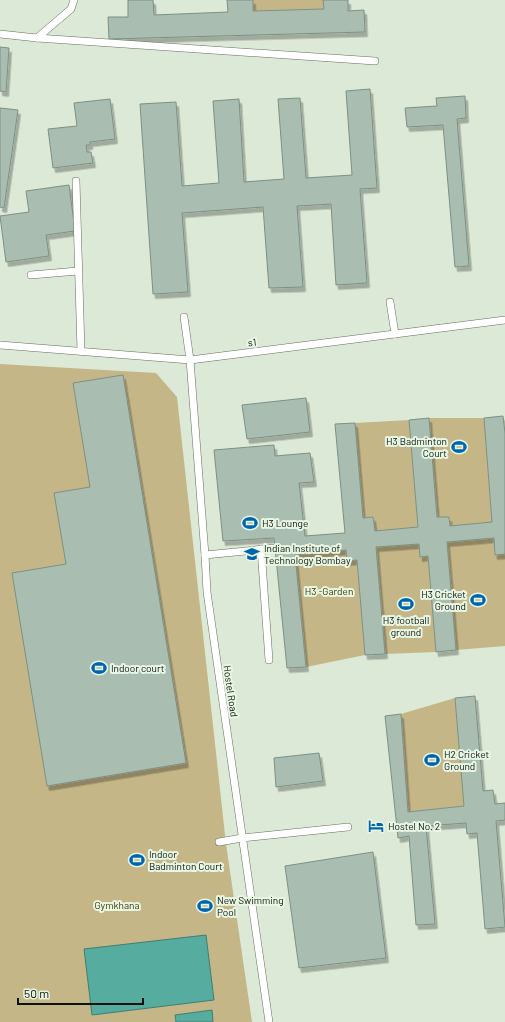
<svg xmlns="http://www.w3.org/2000/svg" width="505" height="1022" viewBox="0 0 505 1022" font-family="Barlow,sans-serif">
<defs>
<filter id="shadow"><feDropShadow dx="2.5" dy="4.5" stdDeviation="0" flood-color="#0004"/></filter>
</defs>
<rect width="100%" height="100%" fill="#dbe9d6"/>
<g fill="#c5b687">
<path d="M 253,0 L 323,0 L 324,9 L 253,11 Z"/>
<path d="M 0,364 L 156,373 L 177,397 L 226,844 L 252,1022 L 0,1022 Z"/>
<path d="M 429,418 L 484,418 L 492,522 L 450,526 L 449,517 L 437,517 Z"/>
<path d="M 409,420 L 418,527 L 375,531 L 373,517 L 363,518 L 355,423 Z"/>
<path d="M 494,538 L 495,555 L 505,554 L 505,646 L 456,650 L 447,542 Z"/>
<path d="M 419,544 L 428,556 L 436,652 L 385,654 L 376,547 Z"/>
<path d="M 346,550 L 347,561 L 357,560 L 365,655 L 306,667 L 295,555 Z"/>
<path d="M 455,698 L 464,806 L 408,812 L 401,714 Z"/>
</g>
<g fill="#55ac9f" stroke="#3f7e73">
<path d="M 206,935 L 214,1000 L 92,1015 L 84,949 Z"/>
<path d="M 212,1010 L 213,1022 L 176,1022 L 175,1015 Z"/>
</g>
<g fill="#a9beb1" stroke="#7c9084" filter="url(#shadow)">
<path d="M 128,0 L 153,0 L 154,15 L 228,12 L 227,0 L 253,0 L 253,11 L 324,9 L 323,0 L 348,0 L 348,11 L 364,10 L 365,32 L 109,39 L 108,17 L 128,17 Z"/>
<path d="M 0,47 L 9,48 L 6,92 L 0,91 Z"/>
<path d="M 370,89 L 377,188 L 360,189 L 367,283 L 336,285 L 331,204 L 297,206 L 303,287 L 269,288 L 263,207 L 182,213 L 188,292 L 153,294 L 140,104 L 176,102 L 182,186 L 219,183 L 213,101 L 239,99 L 244,182 L 284,179 L 278,99 L 300,98 L 306,178 L 352,175 L 346,91 Z"/>
<path d="M 465,96 L 466,118 L 457,119 L 469,266 L 455,267 L 443,125 L 407,127 L 405,108 L 437,106 L 436,98 Z"/>
<path d="M 110,99 L 115,139 L 90,142 L 90,145 L 86,145 L 87,152 L 91,152 L 93,163 L 53,168 L 48,129 L 77,126 L 74,103 Z"/>
<path d="M 0,108 L 18,110 L 4,208 L 0,207 Z"/>
<path d="M 69,185 L 75,231 L 46,235 L 49,256 L 6,262 L 0,216 L 29,212 L 26,191 Z"/>
<path d="M 123,375 L 186,763 L 47,786 L 12,573 L 66,564 L 54,493 L 90,487 L 73,383 Z"/>
<path d="M 306,398 L 310,432 L 247,439 L 242,405 Z"/>
<path d="M 503,416 L 505,433 L 505,554 L 495,555 L 494,538 L 447,542 L 456,650 L 436,652 L 428,556 L 420,557 L 419,544 L 376,547 L 385,654 L 365,655 L 357,560 L 347,561 L 346,550 L 295,555 L 306,667 L 287,668 L 274,538 L 223,541 L 214,450 L 274,445 L 275,456 L 310,453 L 314,482 L 299,483 L 305,536 L 345,533 L 335,424 L 355,423 L 363,518 L 373,517 L 375,531 L 418,527 L 409,420 L 429,418 L 437,517 L 449,517 L 450,526 L 492,522 L 484,418 Z"/>
<path d="M 475,696 L 483,791 L 493,790 L 495,804 L 505,803 L 505,820 L 496,821 L 505,927 L 485,929 L 477,833 L 467,834 L 466,823 L 426,826 L 435,924 L 416,925 L 409,836 L 398,838 L 385,716 L 401,714 L 408,812 L 464,806 L 455,698 Z"/>
<path d="M 319,753 L 323,781 L 276,787 L 274,758 Z"/>
<path d="M 373,852 L 386,958 L 299,968 L 285,866 Z"/>
</g>
<g fill="none" stroke-linecap="round" stroke-linejoin="round">
<g stroke="#636f5e" stroke-width="8">
<g id="lane">
<path d="M 0,34 L 37,38 L 375,61"/>
<path d="M 37,38 L 71,9 L 74,0"/>
<path d="M 76,181 L 81,351"/>
<path d="M 31,275 L 78,271"/>
<path d="M 390,302 L 395,334"/>
<path d="M 184,317 L 190,360 L 205,555 L 207,592 L 269,1022"/>
<path d="M 0,345 L 190,360 L 505,320"/>
<path d="M 261,549 L 269,660"/>
<path d="M 205,555 L 275,548"/>
<path d="M 219,842 L 242,838 L 348,827"/>
</g>
</g>
<use href="#lane" stroke="#fff" stroke-width="7"/>
</g>
<defs>
<g id="stadium-bare" transform="scale(1.2)"><path d="M0-5a6.5 5 0 1 0 0 10a6.5 5 0 1 0 0-10ZM-3.5-1.8h7v3.6h-7Z" fill="#0065b1" stroke="#e8f6e4" stroke-width="2.5" paint-order="stroke"/></g>
<g id="university-bare" transform="scale(1.2)"><path d="M0-5L7-2L0 1L-7-2ZM-4 1L0 2.5L4 1V4Q0 6-4 4Z" fill="#0065b1" stroke="#e8f6e4" stroke-width="2.5" paint-order="stroke"/></g>
<g id="hotel-bare" transform="scale(1.2)"><path d="M-6-4.5h1.5V1H6V5H4.5V3h-9V5H-6ZM-4 0a1.8 1.8 0 1 1 3.6 0ZM.5 0V-2.5h3Q6-2.5 6 0Z" fill="#0065b1" stroke="#e8f6e4" stroke-width="2.5" paint-order="stroke"/></g>
</defs>
<g fill-rule="evenodd">
<use href="#stadium-bare" x="459" y="447"/>
<use href="#stadium-bare" x="250" y="523"/>
<use href="#university-bare" x="252" y="554"/>
<use href="#stadium-bare" x="478" y="600"/>
<use href="#stadium-bare" x="406" y="604"/>
<use href="#stadium-bare" x="99" y="668"/>
<use href="#stadium-bare" x="432" y="760"/>
<use href="#hotel-bare" x="376" y="826"/>
<use href="#stadium-bare" x="137" y="860"/>
<use href="#stadium-bare" x="205" y="906"/>
</g>
<g text-anchor="middle" dominant-baseline="central" stroke-width="4" stroke-linejoin="round" paint-order="stroke">
<g font-size="10" fill="#0d120b" stroke="#e8f6e4">
<text transform="translate(252 342) rotate(-7)">s1</text>
<text transform="translate(231 691) rotate(82)">Hostel Road</text>
</g>
<g font-size="10" fill="#0d120b" stroke="#e8f6e4" text-anchor="start">
<text x="447" y="441" text-anchor="end">H3 Badminton<tspan x="447" dy="12">Court</tspan></text>
<text x="262" y="523">H3 Lounge</text>
<text x="264" y="548">Indian Institute of<tspan x="264" dy="12">Technology Bombay</tspan></text>
<text x="466" y="594" text-anchor="end">H3 Cricket<tspan x="466" dy="12">Ground</tspan></text>
<text x="406" y="620" text-anchor="middle">H3 football<tspan x="406" dy="12">ground</tspan></text>
<text x="111" y="668">Indoor court</text>
<text x="444" y="754">H2 Cricket<tspan x="444" dy="12">Ground</tspan></text>
<text x="388" y="826">Hostel No. 2</text>
<text x="149" y="854">Indoor<tspan x="149" dy="12">Badminton Court</tspan></text>
<text x="217" y="900">New Swimming<tspan x="217" dy="12">Pool</tspan></text>
</g>
<g font-size="10" fill="#423400" stroke="#e8f6e4">
<text x="329" y="591">H3 -Garden</text>
<text x="117" y="905">Gymkhana</text>
</g>
</g>
<path d="M18 998v6h125v-6" fill="none" stroke="#0d120b" stroke-width="2"/>
<text x="24" y="998" font-size="12" fill="#0d120b" stroke="#e8f6e4" stroke-width="3" paint-order="stroke">50 m</text>
</svg>
